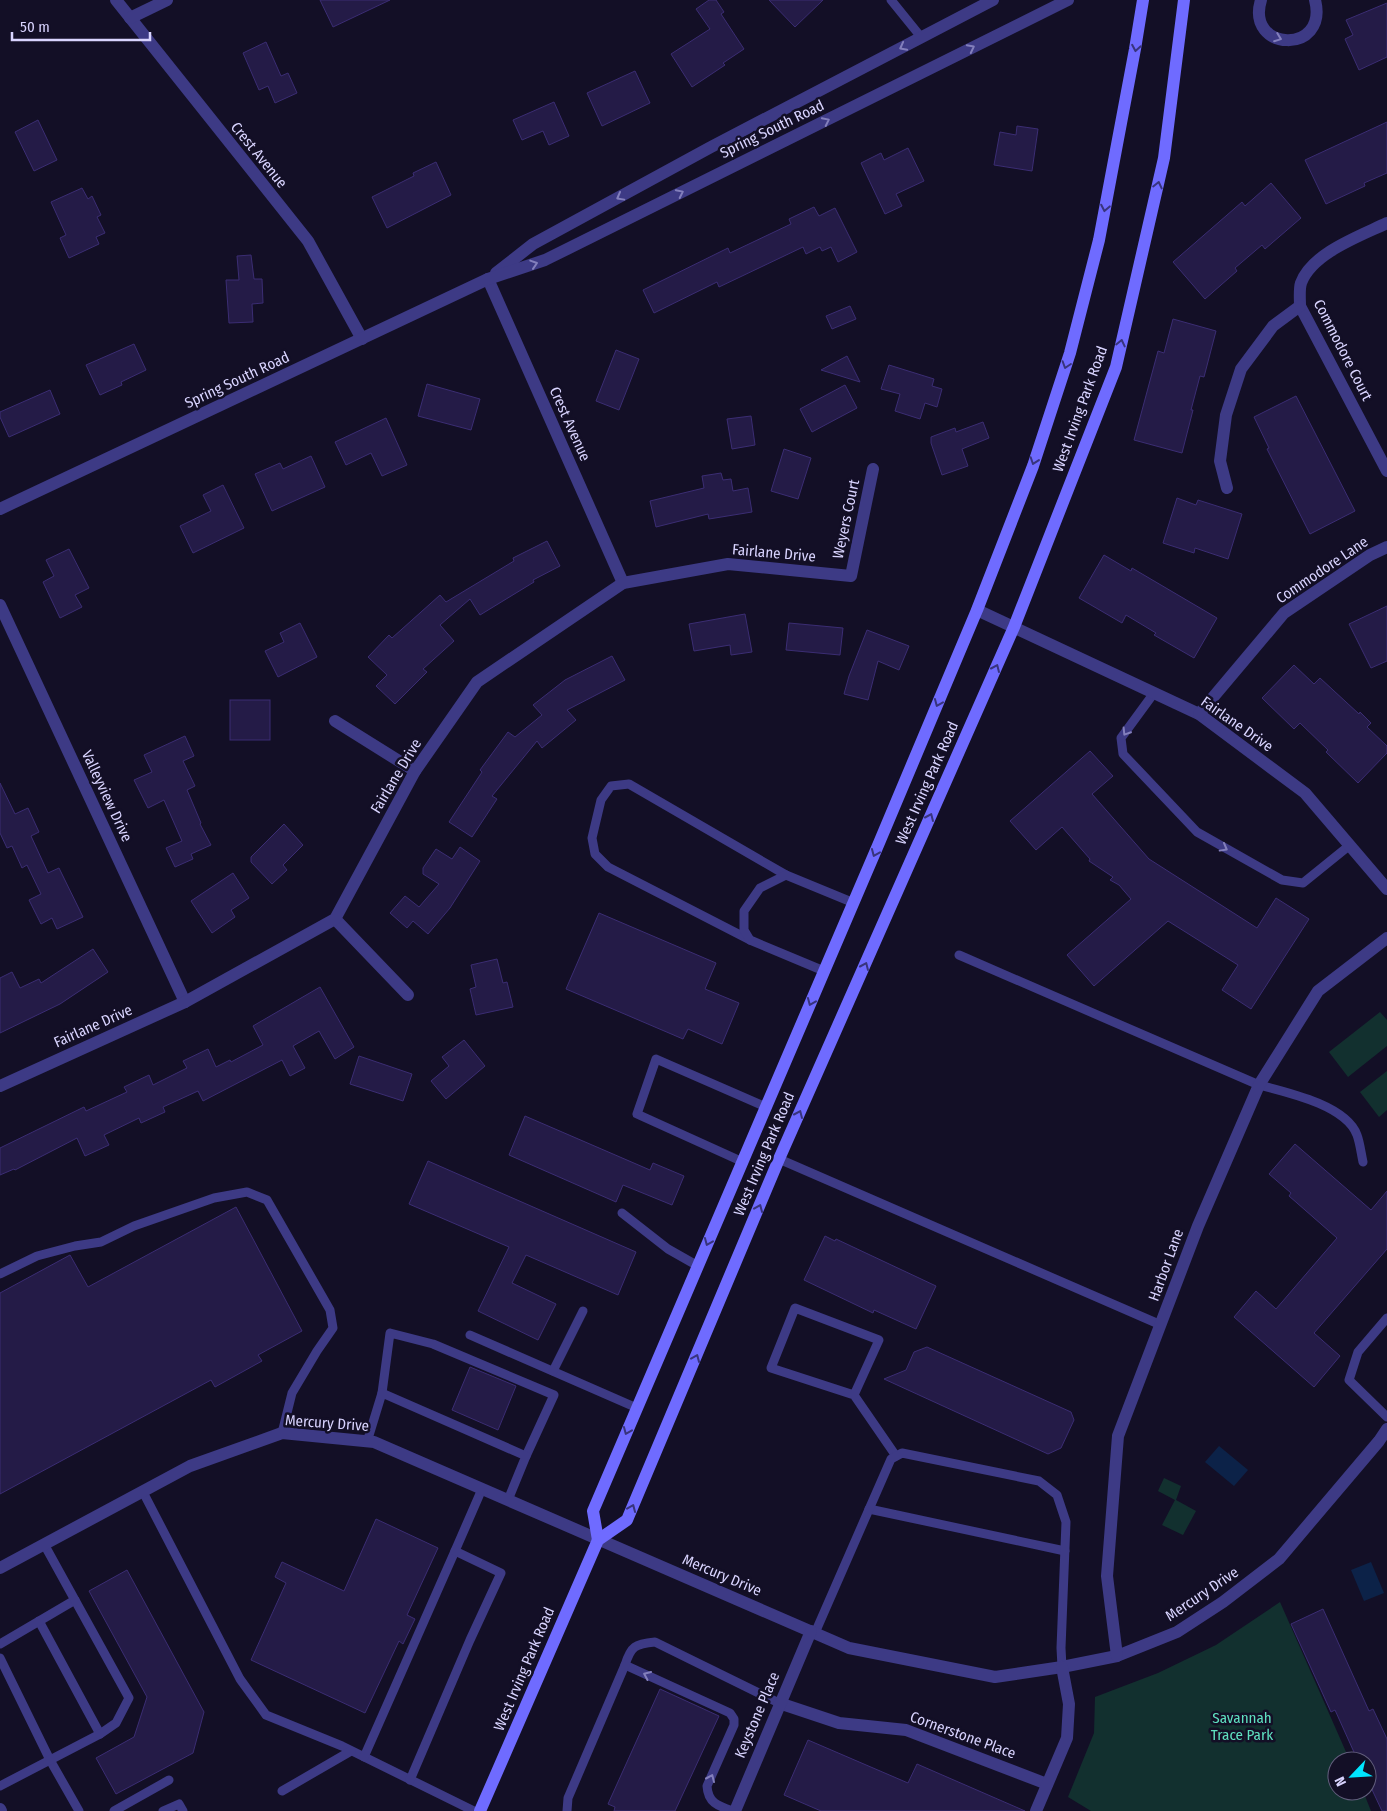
<svg xmlns="http://www.w3.org/2000/svg" width="1387" height="1811" viewBox="0 0 1387 1811" font-family="'Fira Sans Condensed',sans-serif">
<rect width="100%" height="100%" fill="#130f26"/>
<g fill="#12302f">
<path d="M 1380,1012 L 1387,1020 L 1387,1046 L 1348,1077 L 1329,1052 Z"/>
<path d="M 1387,1071 L 1387,1110 L 1379,1117 L 1360,1092 Z"/>
<path d="M 1164,1478 L 1181,1486 L 1176,1500 L 1196,1511 L 1183,1535 L 1162,1525 L 1175,1500 L 1158,1491 Z"/>
<path d="M 1280,1602 L 1350,1761 L 1337,1761 L 1337,1791 L 1363,1791 L 1371,1811 L 1091,1811 L 1068,1797 L 1094,1733 L 1095,1697 L 1158,1673 L 1216,1645 Z"/>
</g>
<g fill="#0c2248">
<path d="M 1219,1446 L 1248,1470 L 1234,1486 L 1205,1462 Z"/>
<path d="M 1371,1562 L 1384,1593 L 1364,1601 L 1351,1570 Z"/>
</g>
<g fill="#241b47" stroke="#3b2d73">
<path d="M 320,0 L 390,0 L 333,27 Z"/>
<path d="M 709,0 L 716,0 L 724,12 L 721,14 L 744,49 L 723,63 L 725,65 L 692,87 L 671,54 L 710,29 L 696,9 Z"/>
<path d="M 769,0 L 823,0 L 795,27 Z"/>
<path d="M 1387,3 L 1387,57 L 1359,70 L 1345,39 L 1353,35 L 1346,20 Z"/>
<path d="M 266,42 L 281,76 L 288,73 L 297,93 L 275,103 L 268,86 L 259,90 L 243,53 Z"/>
<path d="M 635,71 L 650,103 L 602,126 L 587,93 Z"/>
<path d="M 554,102 L 569,136 L 549,145 L 543,131 L 522,140 L 513,120 Z"/>
<path d="M 38,120 L 57,160 L 34,171 L 15,132 Z"/>
<path d="M 1387,122 L 1387,173 L 1364,183 L 1365,186 L 1326,204 L 1305,160 Z"/>
<path d="M 1017,126 L 1038,129 L 1032,171 L 994,165 L 1000,132 L 1016,135 Z"/>
<path d="M 908,148 L 924,181 L 896,194 L 902,206 L 885,214 L 861,163 L 881,153 L 884,160 Z"/>
<path d="M 436,162 L 451,195 L 387,228 L 372,197 L 414,176 L 413,173 Z"/>
<path d="M 1271,183 L 1301,218 L 1265,249 L 1262,245 L 1235,268 L 1237,271 L 1205,299 L 1173,262 L 1242,202 L 1245,206 Z"/>
<path d="M 82,188 L 88,199 L 92,196 L 101,215 L 97,217 L 105,233 L 96,237 L 99,244 L 69,258 L 60,238 L 66,235 L 51,202 Z"/>
<path d="M 814,207 L 819,216 L 835,208 L 857,252 L 838,262 L 831,247 L 822,251 L 820,247 L 806,254 L 803,247 L 719,287 L 717,282 L 654,313 L 643,290 L 728,248 L 730,253 L 791,224 L 789,219 Z"/>
<path d="M 251,255 L 254,279 L 262,279 L 263,303 L 252,304 L 253,322 L 229,323 L 226,280 L 239,280 L 237,256 Z"/>
<path d="M 850,306 L 856,319 L 832,329 L 826,316 Z"/>
<path d="M 1173,319 L 1216,331 L 1204,377 L 1200,376 L 1191,410 L 1193,410 L 1182,453 L 1134,440 L 1158,351 L 1164,353 Z"/>
<path d="M 134,344 L 146,370 L 121,382 L 122,385 L 100,395 L 86,365 Z"/>
<path d="M 616,350 L 639,359 L 619,410 L 596,401 Z"/>
<path d="M 847,356 L 860,382 L 821,370 Z"/>
<path d="M 889,365 L 934,379 L 932,386 L 942,389 L 937,407 L 925,403 L 920,419 L 895,411 L 900,394 L 881,389 Z"/>
<path d="M 427,384 L 480,399 L 471,430 L 418,416 Z"/>
<path d="M 845,385 L 857,408 L 812,432 L 800,409 Z"/>
<path d="M 50,390 L 60,414 L 9,437 L 0,417 L 0,412 Z"/>
<path d="M 1296,396 L 1355,511 L 1310,534 L 1267,449 L 1269,448 L 1254,417 Z"/>
<path d="M 751,416 L 755,445 L 732,449 L 727,419 Z"/>
<path d="M 386,418 L 407,465 L 382,476 L 371,453 L 346,465 L 335,442 Z"/>
<path d="M 983,422 L 989,438 L 962,449 L 968,466 L 942,475 L 931,443 L 931,437 L 955,428 L 956,432 Z"/>
<path d="M 784,449 L 811,458 L 798,499 L 771,491 Z"/>
<path d="M 311,456 L 325,487 L 272,511 L 255,474 L 280,463 L 283,469 Z"/>
<path d="M 721,473 L 723,480 L 731,479 L 733,491 L 748,488 L 752,512 L 709,519 L 708,514 L 656,527 L 650,501 L 704,488 L 702,476 Z"/>
<path d="M 223,485 L 244,528 L 193,553 L 180,526 L 211,511 L 203,495 Z"/>
<path d="M 1177,498 L 1196,505 L 1198,500 L 1242,514 L 1228,559 L 1195,548 L 1194,553 L 1163,543 Z"/>
<path d="M 547,541 L 560,566 L 533,580 L 534,582 L 480,615 L 470,599 L 440,625 L 454,641 L 423,669 L 427,672 L 395,704 L 376,686 L 387,675 L 368,657 L 389,635 L 392,638 L 440,595 L 446,602 L 514,561 L 513,558 Z"/>
<path d="M 69,549 L 89,588 L 75,595 L 82,607 L 60,618 L 43,582 L 54,576 L 46,560 Z"/>
<path d="M 1104,555 L 1131,571 L 1132,568 L 1217,618 L 1194,658 L 1154,635 L 1156,633 L 1126,615 L 1122,623 L 1079,598 Z"/>
<path d="M 1387,606 L 1387,661 L 1371,668 L 1349,624 Z"/>
<path d="M 745,614 L 752,652 L 731,655 L 730,645 L 694,651 L 689,624 Z"/>
<path d="M 300,623 L 317,657 L 278,677 L 265,651 L 284,642 L 280,633 Z"/>
<path d="M 789,623 L 843,628 L 840,655 L 786,650 Z"/>
<path d="M 867,630 L 909,646 L 899,670 L 878,661 L 868,700 L 844,694 L 849,676 Z"/>
<path d="M 612,656 L 625,680 L 567,710 L 576,720 L 542,748 L 537,741 L 492,796 L 497,799 L 472,837 L 449,822 L 482,772 L 480,770 L 508,732 L 515,737 L 542,715 L 533,705 L 565,680 Z"/>
<path d="M 1294,665 L 1314,684 L 1320,678 L 1359,714 L 1360,712 L 1371,723 L 1367,727 L 1387,746 L 1387,753 L 1358,783 L 1326,752 L 1328,750 L 1300,723 L 1294,729 L 1262,698 Z"/>
<rect x="230" y="700" width="40" height="40"/>
<path d="M 185,736 L 194,756 L 183,761 L 195,786 L 187,790 L 201,823 L 200,824 L 211,845 L 191,854 L 193,859 L 175,867 L 166,848 L 182,841 L 164,800 L 148,808 L 134,780 L 152,772 L 144,755 Z"/>
<path d="M 1090,751 L 1113,776 L 1092,794 L 1149,859 L 1257,928 L 1276,898 L 1309,919 L 1251,1009 L 1222,990 L 1238,965 L 1168,921 L 1094,986 L 1067,955 L 1131,899 L 1119,885 L 1110,880 L 1113,877 L 1089,861 L 1090,859 L 1062,827 L 1036,850 L 1010,821 Z"/>
<path d="M 0,783 L 15,814 L 28,808 L 39,832 L 31,836 L 48,873 L 59,868 L 83,917 L 57,929 L 52,918 L 41,924 L 29,900 L 41,894 L 27,865 L 22,868 L 12,846 L 7,848 L 0,833 Z"/>
<path d="M 284,824 L 303,845 L 283,865 L 287,870 L 272,884 L 251,862 L 251,857 Z"/>
<path d="M 460,847 L 480,861 L 450,908 L 428,934 L 413,921 L 407,928 L 390,913 L 405,896 L 419,907 L 439,884 L 423,874 L 423,868 L 436,849 L 452,859 Z"/>
<path d="M 233,873 L 249,898 L 231,910 L 235,917 L 212,933 L 191,901 Z"/>
<path d="M 599,913 L 716,963 L 705,989 L 739,1003 L 722,1044 L 688,1029 L 683,1039 L 566,989 Z"/>
<path d="M 93,949 L 108,972 L 60,1004 L 0,1033 L 0,978 L 12,972 L 20,988 L 39,979 L 41,983 Z"/>
<path d="M 497,959 L 503,983 L 507,982 L 513,1007 L 476,1015 L 470,989 L 476,987 L 471,965 Z"/>
<path d="M 320,987 L 354,1047 L 335,1059 L 319,1031 L 293,1046 L 305,1068 L 290,1076 L 282,1060 L 203,1101 L 198,1091 L 163,1107 L 165,1112 L 141,1123 L 139,1118 L 104,1135 L 109,1145 L 85,1156 L 77,1138 L 15,1170 L 14,1169 L 0,1175 L 0,1148 L 84,1107 L 86,1111 L 127,1092 L 124,1087 L 149,1075 L 153,1085 L 187,1068 L 183,1061 L 208,1049 L 216,1067 L 230,1060 L 231,1062 L 263,1045 L 253,1026 Z"/>
<path d="M 464,1040 L 485,1066 L 446,1099 L 431,1081 L 449,1066 L 442,1057 Z"/>
<path d="M 359,1056 L 412,1074 L 403,1101 L 350,1084 Z"/>
<path d="M 525,1116 L 650,1170 L 653,1163 L 684,1176 L 672,1205 L 623,1185 L 616,1202 L 509,1155 Z"/>
<path d="M 1295,1144 L 1371,1210 L 1387,1191 L 1387,1249 L 1314,1333 L 1340,1356 L 1314,1387 L 1234,1317 L 1256,1291 L 1276,1309 L 1337,1238 L 1289,1196 L 1291,1193 L 1269,1174 Z"/>
<path d="M 428,1161 L 636,1252 L 618,1295 L 526,1255 L 512,1283 L 556,1304 L 538,1340 L 478,1311 L 509,1247 L 409,1204 Z"/>
<path d="M 236,1207 L 302,1331 L 258,1355 L 262,1361 L 215,1387 L 211,1380 L 0,1494 L 0,1293 L 70,1255 L 88,1287 Z"/>
<path d="M 825,1236 L 835,1241 L 836,1239 L 936,1286 L 916,1329 L 874,1310 L 873,1313 L 804,1280 Z"/>
<path d="M 927,1347 L 1071,1412 L 1074,1420 L 1061,1448 L 1048,1454 L 884,1379 L 906,1370 L 914,1352 Z"/>
<path d="M 470,1367 L 516,1386 L 498,1430 L 452,1410 Z"/>
<path d="M 376,1519 L 438,1548 L 407,1615 L 415,1619 L 403,1644 L 399,1641 L 365,1713 L 251,1660 L 286,1583 L 275,1577 L 282,1562 L 344,1591 Z"/>
<path d="M 127,1570 L 204,1712 L 193,1753 L 116,1794 L 96,1758 L 134,1737 L 147,1697 L 89,1591 Z"/>
<path d="M 1323,1609 L 1369,1711 L 1373,1709 L 1387,1739 L 1387,1811 L 1382,1811 L 1367,1779 L 1367,1761 L 1358,1761 L 1335,1710 L 1331,1712 L 1291,1624 Z"/>
<path d="M 660,1689 L 719,1716 L 675,1811 L 614,1811 L 615,1807 L 608,1804 Z"/>
<path d="M 808,1740 L 908,1783 L 917,1764 L 1025,1811 L 821,1811 L 784,1795 Z"/>
</g>
<g fill="none" stroke-linecap="round" stroke-linejoin="round">
<g stroke="#3d3a85" stroke-width="9">
<path d="M 891,0 L 921,37"/>
<path d="M 1154,693 L 1121,738 L 1123,754 L 1197,832 L 1282,880 L 1303,883 L 1350,845"/>
<path d="M 750,940 L 608,867 L 595,854 L 592,838 L 601,800 L 611,786 L 629,784 L 786,875"/>
<path d="M 959,955 L 1259,1085 C 1286,1092 1346,1105 1357,1135 C 1360,1143 1361,1153 1363,1162"/>
<path d="M 824,971 L 750,940 L 744,930 L 744,911 L 760,888 L 786,875 L 854,903"/>
<path d="M 779,1159 L 1161,1325"/>
<path d="M 743,1162 L 637,1114 L 656,1059 L 766,1107"/>
<path d="M 622,1213 L 668,1249 L 698,1266"/>
<path d="M 0,1274 L 37,1256 L 75,1246 L 101,1242 L 134,1226 L 214,1198 L 247,1192 L 267,1200 L 330,1310 L 333,1328 L 317,1351 L 292,1393 L 282,1433"/>
<path d="M 1387,1318 L 1358,1352 L 1349,1380 L 1387,1417"/>
<path d="M 470,1335 L 637,1408"/>
<path d="M 553,1371 L 583,1311"/>
<path d="M 382,1393 L 390,1333 L 433,1344 L 554,1395 L 526,1456"/>
<path d="M 854,1395 L 771,1368 L 795,1308 L 879,1340 L 854,1395 L 896,1456"/>
<path d="M 367,1442 L 382,1393 L 526,1456 L 508,1500"/>
<path d="M 143,1492 L 240,1679 L 266,1715 L 342,1746 L 474,1811"/>
<path d="M 869,1509 L 1065,1551"/>
<path d="M 39,1621 L 100,1734"/>
<path d="M 815,1633 L 891,1459 L 902,1453 L 1039,1481 L 1057,1495 L 1066,1522 L 1061,1648 L 1062,1667"/>
<path d="M 0,1644 L 75,1600"/>
<path d="M 0,1658 L 50,1760 L 79,1811"/>
<path d="M 625,1665 L 730,1713 L 734,1719 L 734,1725 L 707,1786 C 708,1803 718,1806 733,1811"/>
<path d="M 364,1757 L 455,1551"/>
<path d="M 410,1780 L 470,1640 L 501,1573 L 455,1551 L 482,1489"/>
<path d="M 0,1786 L 100,1734 L 116,1723 L 129,1698 L 44,1544"/>
<path d="M 282,1791 L 351,1751"/>
<path d="M 114,1811 L 169,1780"/>
<path d="M 163,1811 L 179,1804 L 183,1811"/>
<path d="M 567,1811 L 568,1798 L 625,1665 C 631,1646 635,1644 655,1642 L 779,1703"/>
</g>
<g stroke="#3d3a85" stroke-width="12">
<path d="M 116,0 L 308,241 L 362,339"/>
<path d="M 1261,0 C 1245,52 1329,55 1315,0"/>
<path d="M 130,18 L 167,0"/>
<path d="M 1387,223 C 1360,236 1312,253 1301,283 C 1299,289 1300,299 1300,306 L 1387,471"/>
<path d="M 488,279 L 623,583"/>
<path d="M 1227,488 L 1220,461 L 1226,415 L 1241,369 L 1273,326 L 1300,306"/>
<path d="M 0,605 L 185,1002"/>
<path d="M 977,610 L 1199,714 L 1305,793 L 1387,889"/>
<path d="M 1199,714 L 1284,613 L 1370,555 L 1387,547"/>
<path d="M 335,721 L 415,771"/>
<path d="M 335,919 L 408,995"/>
<path d="M 0,1086 L 185,1002 L 335,919 L 415,771 L 477,682 L 623,583 L 728,564 L 851,576 L 873,469"/>
<path d="M 0,1568 L 190,1466 L 282,1433 L 374,1442 L 849,1648 L 995,1677 L 1062,1667 L 1117,1656 L 1177,1632 L 1223,1602 L 1279,1559 L 1379,1441 L 1387,1429"/>
<path d="M 1117,1656 L 1107,1576 L 1118,1436 L 1198,1226 L 1259,1085 L 1318,991 L 1387,938"/>
<path d="M 779,1703 L 839,1723 L 906,1730 L 1047,1784"/>
<path d="M 735,1811 L 811,1631"/>
<path d="M 1036,1811 L 1067,1738 L 1069,1704 L 1062,1667"/>
</g>
<g stroke="#3d3a85" stroke-width="12">
<path d="M 496,273 L 533,244 L 711,147 L 993,0"/>
<path d="M 0,509 L 488,279 L 545,260 L 1068,0"/>
<path d="M 0,1809 L 1,1811"/>
</g>
<g stroke="#6f6bff" stroke-width="12">
<path d="M 598,1540 L 593,1511 L 879,843 L 977,610 L 1033,466 L 1070,353 L 1099,240 L 1135,49 L 1143,0"/>
<path d="M 480,1811 L 598,1540 L 627,1520 L 779,1159 L 1014,627 L 1116,367 L 1164,158 L 1184,0"/>
</g>
</g>
<defs><path id="oneway-chevron" d="M-2-3.5L2.5 0L-2 3.5" fill="none" stroke-width="1.6" stroke-linecap="round" stroke-linejoin="round" transform="scale(1.25)"/></defs>
<g stroke="#837fbc">
<use href="#oneway-chevron" transform="translate(1278 38) rotate(21)"/>
<use href="#oneway-chevron" transform="translate(903 47) rotate(152)"/>
<use href="#oneway-chevron" transform="translate(971 48) rotate(-27)"/>
<use href="#oneway-chevron" transform="translate(826 121) rotate(-26)"/>
<use href="#oneway-chevron" transform="translate(680 193) rotate(-26)"/>
<use href="#oneway-chevron" transform="translate(620 197) rotate(151)"/>
<use href="#oneway-chevron" transform="translate(534 264) rotate(-18)"/>
<use href="#oneway-chevron" transform="translate(1126 732) rotate(122)"/>
<use href="#oneway-chevron" transform="translate(1224 848) rotate(29)"/>
<use href="#oneway-chevron" transform="translate(647 1675) rotate(-156)"/>
<use href="#oneway-chevron" transform="translate(711 1778) rotate(-66)"/>
</g>
<g stroke="#38347d">
<use href="#oneway-chevron" transform="translate(1136 48) rotate(100)"/>
<use href="#oneway-chevron" transform="translate(1158 185) rotate(-77)"/>
<use href="#oneway-chevron" transform="translate(1105 208) rotate(101)"/>
<use href="#oneway-chevron" transform="translate(1121 343) rotate(-77)"/>
<use href="#oneway-chevron" transform="translate(1066 365) rotate(108)"/>
<use href="#oneway-chevron" transform="translate(1034 461) rotate(109)"/>
<use href="#oneway-chevron" transform="translate(996 668) rotate(-66)"/>
<use href="#oneway-chevron" transform="translate(938 703) rotate(113)"/>
<use href="#oneway-chevron" transform="translate(930 817) rotate(-66)"/>
<use href="#oneway-chevron" transform="translate(875 853) rotate(113)"/>
<use href="#oneway-chevron" transform="translate(865 966) rotate(-66)"/>
<use href="#oneway-chevron" transform="translate(811 1002) rotate(113)"/>
<use href="#oneway-chevron" transform="translate(799 1114) rotate(-66)"/>
<use href="#oneway-chevron" transform="translate(759 1208) rotate(-67)"/>
<use href="#oneway-chevron" transform="translate(708 1242) rotate(113)"/>
<use href="#oneway-chevron" transform="translate(696 1358) rotate(-67)"/>
<use href="#oneway-chevron" transform="translate(627 1431) rotate(113)"/>
<use href="#oneway-chevron" transform="translate(632 1508) rotate(-67)"/>
</g>
<g text-anchor="middle" dominant-baseline="central" stroke-width="5" stroke-linejoin="round" paint-order="stroke">
<g font-size="15" fill="#d9d4ff" stroke="#130f26">
<text transform="translate(772 129) rotate(-26)">Spring South Road</text>
<text transform="translate(259 155) rotate(51)">Crest Avenue</text>
<text transform="translate(1343 350) rotate(63)">Commodore Court</text>
<text transform="translate(237 380) rotate(-25)">Spring South Road</text>
<text transform="translate(1080 409) rotate(-70)">West Irving Park Road</text>
<text transform="translate(570 424) rotate(66)">Crest Avenue</text>
<text transform="translate(846 519) rotate(-78)">Weyers Court</text>
<text transform="translate(774 553) rotate(5)">Fairlane Drive</text>
<text transform="translate(1322 570) rotate(-34)">Commodore Lane</text>
<text transform="translate(1237 724) rotate(35)">Fairlane Drive</text>
<text transform="translate(396 776) rotate(-59)">Fairlane Drive</text>
<text transform="translate(927 783) rotate(-66)">West Irving Park Road</text>
<text transform="translate(107 796) rotate(65)">Valleyview Drive</text>
<text transform="translate(93 1026) rotate(-24)">Fairlane Drive</text>
<text transform="translate(764 1154) rotate(-67)">West Irving Park Road</text>
<text transform="translate(1166 1265) rotate(-70)">Harbor Lane</text>
<text transform="translate(327 1423) rotate(4)">Mercury Drive</text>
<text transform="translate(722 1575) rotate(23)">Mercury Drive</text>
<text transform="translate(1202 1594) rotate(-34)">Mercury Drive</text>
<text transform="translate(524 1669) rotate(-67)">West Irving Park Road</text>
<text transform="translate(757 1715) rotate(-67)">Keystone Place</text>
<text transform="translate(963 1735) rotate(20)">Cornerstone Place</text>
</g>
<g font-size="15" fill="#5fe0c0" stroke="#130f26">
<text x="1242" y="1718">Savannah<tspan x="1242" dy="17">Trace Park</tspan></text>
</g>
</g>
<g transform="translate(1352 1776) rotate(245)"><circle r="24" fill="#130f26" stroke="#625e7d"/>
<path d="M0-4L9 19L0 12L-9 19Z" fill="#00e5ff"/>
<text y="-8" font-size="14" font-weight="bold" text-anchor="middle" fill="#d9d4ff">N</text>
</g>
<path d="M12 32v8h138v-8" fill="none" stroke="#d9d4ff" stroke-width="2.5"/>
<text x="20" y="32" font-size="15" fill="#d9d4ff" stroke="#130f26" stroke-width="4" paint-order="stroke">50 m</text>
</svg>
